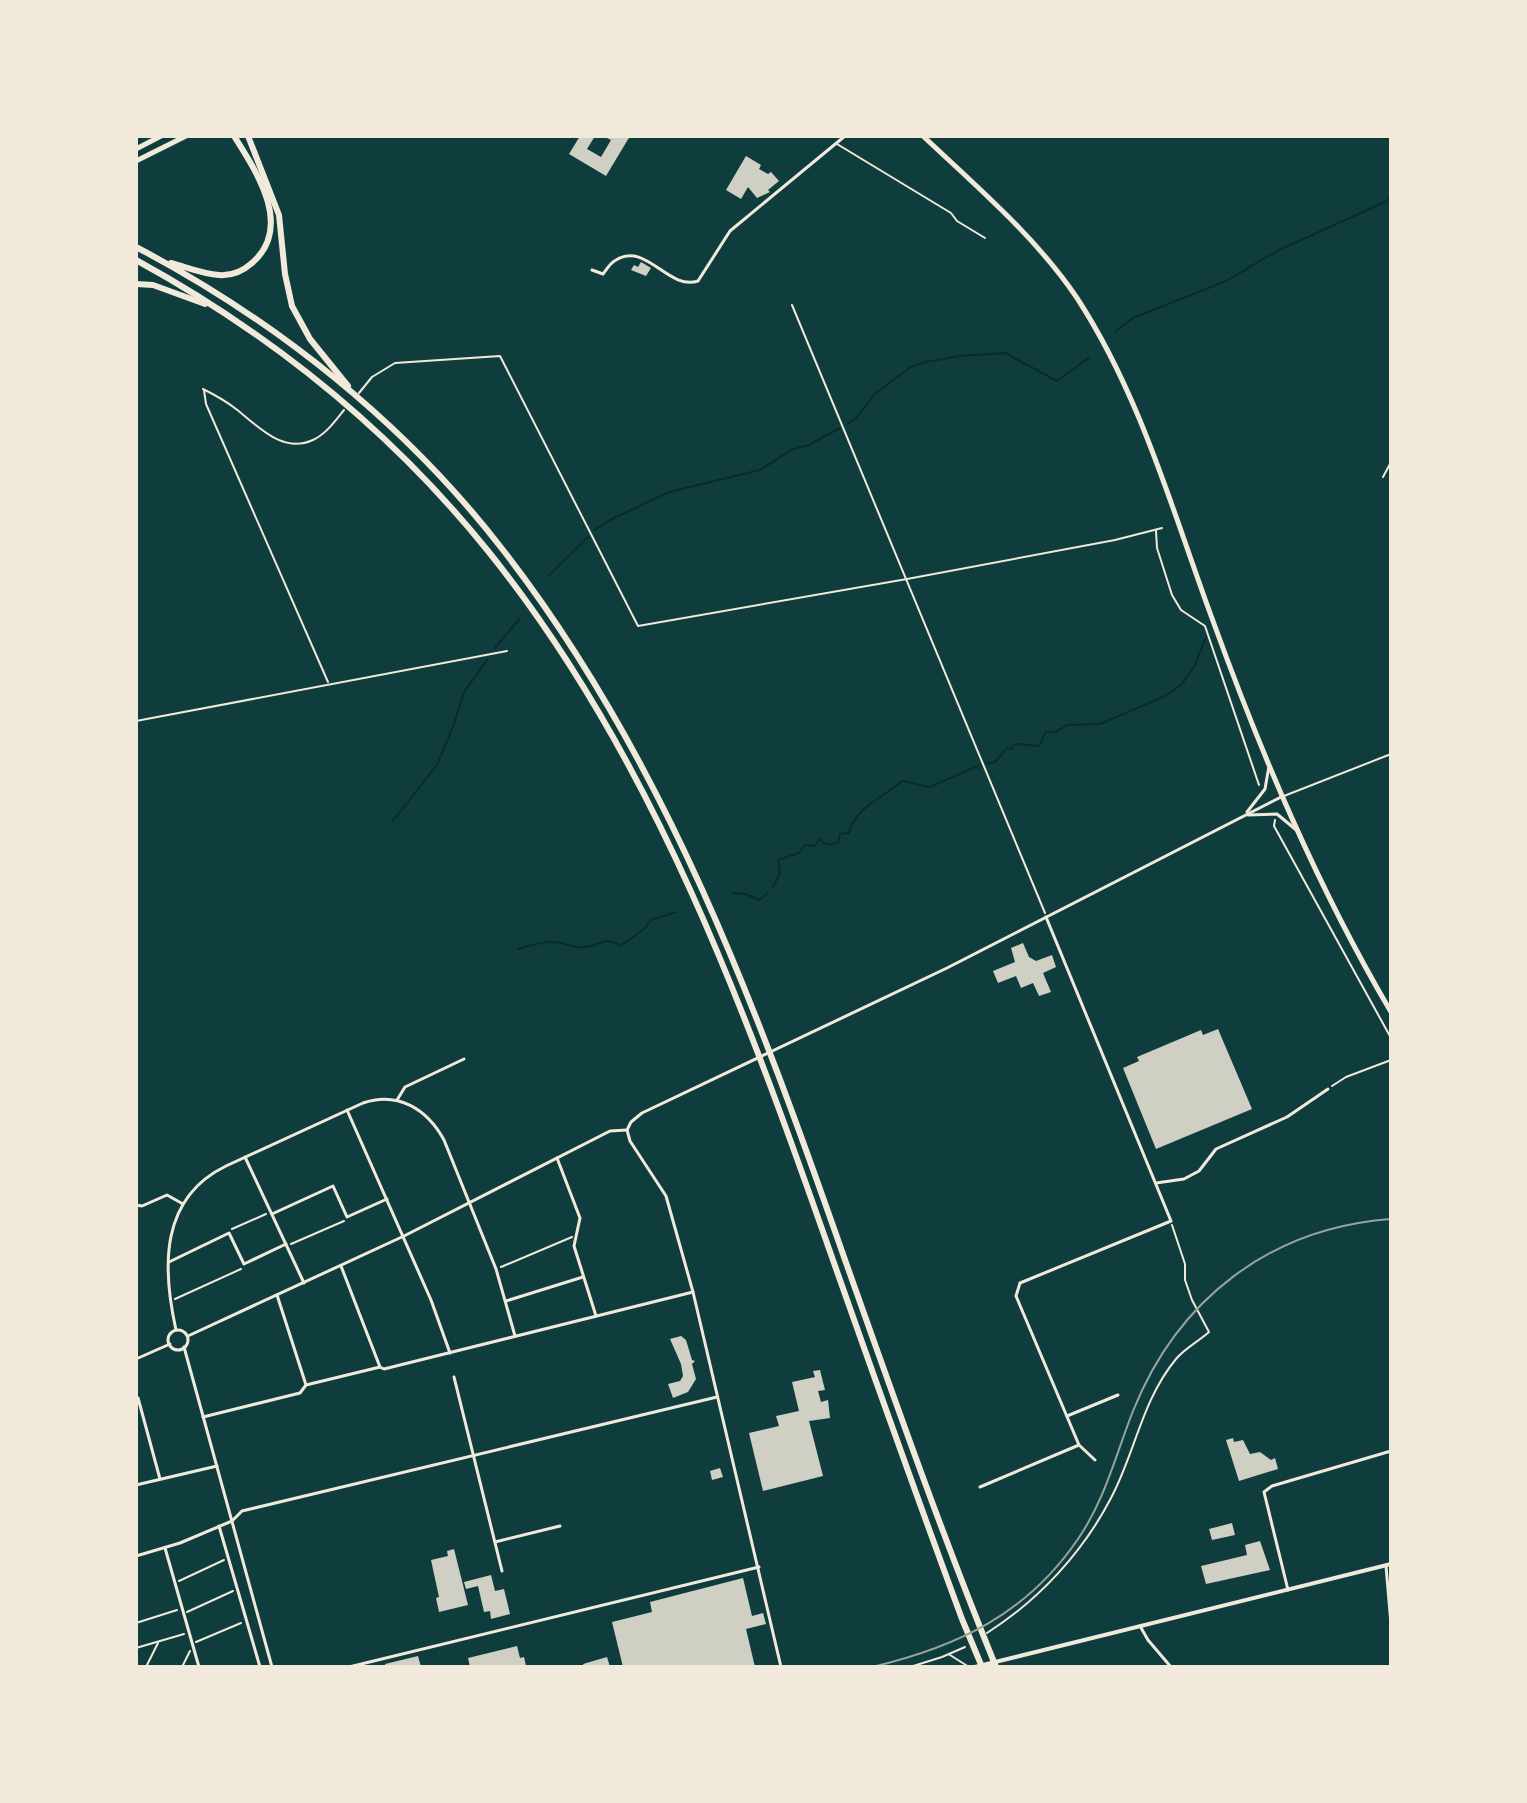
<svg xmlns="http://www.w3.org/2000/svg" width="1527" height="1803" viewBox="0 0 1527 1803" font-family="Jost,sans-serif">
<rect width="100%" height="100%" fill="#0f3d3e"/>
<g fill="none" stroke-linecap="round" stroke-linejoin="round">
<g stroke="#0a2a2b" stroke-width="2">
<path d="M 1115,332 L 1133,318 L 1226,281 L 1277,251 L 1385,202 L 1391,197"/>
<path d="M 848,424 L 856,418 L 876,393 L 911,367 L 925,362 L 960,356 L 1005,353 L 1057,381 L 1089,358"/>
<path d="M 595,530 L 610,520 L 669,492 L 760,470 L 791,450 L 809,445 L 840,428"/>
<path d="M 548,576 L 588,537"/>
<path d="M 495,648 L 520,618"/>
<path d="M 987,763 L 995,762 L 1007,748 L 1012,749 L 1015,744 L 1039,746 L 1046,732 L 1056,732 L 1067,725 L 1100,724 L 1165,696 L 1182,684 L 1195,665 L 1205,639"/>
<path d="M 392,822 L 437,765 L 454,724 L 464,692 L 488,659"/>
<path d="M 773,887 L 780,873 L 778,860 L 799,853 L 805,845 L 815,846 L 819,839 C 825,845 831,846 838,842 L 840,834 L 849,833 C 854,808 884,797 902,781 L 930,787 L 980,765"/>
<path d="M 732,893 L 746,894 L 759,900 L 768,893"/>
<path d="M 518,949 C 531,945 546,940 561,943 C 569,945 577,949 586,947 C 603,945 603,935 621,946 L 645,928 L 651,920 L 676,912"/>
</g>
</g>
<g fill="#cfcfc3">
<path d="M 580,136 L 595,136 L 587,149 L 601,157 L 611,140 L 603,136 L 630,136 L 606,176 L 569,154 Z"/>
<path d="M 746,156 L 761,165 L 759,169 L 768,174 L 771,172 L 779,181 L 768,190 L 770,192 L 757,198 L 748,187 L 741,199 L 726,190 Z"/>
<path d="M 641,262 L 651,268 L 646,276 L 631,270 L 634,265 L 638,267 Z"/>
<path d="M 1023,943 L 1029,957 L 1036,961 L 1052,955 L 1056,967 L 1043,973 L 1051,992 L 1039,996 L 1033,983 L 1021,988 L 1016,976 L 998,983 L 993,971 L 1015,962 L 1011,948 Z"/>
<path d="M 1218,1029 L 1252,1109 L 1156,1149 L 1123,1068 L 1139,1061 L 1137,1057 L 1201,1030 L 1203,1035 Z"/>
<path d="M 681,1336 L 686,1340 L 692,1360 L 695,1361 L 692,1364 L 696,1379 L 688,1392 L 673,1398 L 668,1384 L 680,1381 L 683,1376 L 681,1364 L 670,1339 Z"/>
<path d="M 820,1370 L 825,1390 L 818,1391 L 821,1402 L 828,1400 L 830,1418 L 809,1421 L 823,1476 L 763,1491 L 749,1433 L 779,1426 L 776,1416 L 799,1411 L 792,1382 L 815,1377 L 813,1371 Z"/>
<path d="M 1233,1438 L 1234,1442 L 1243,1440 L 1250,1454 L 1260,1452 L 1271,1460 L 1275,1458 L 1278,1469 L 1239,1481 L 1226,1440 Z"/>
<path d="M 720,1468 L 723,1477 L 712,1480 L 710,1471 Z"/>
<path d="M 1232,1523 L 1235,1535 L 1212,1540 L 1209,1529 Z"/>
<path d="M 1260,1541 L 1270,1570 L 1206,1584 L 1201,1566 L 1247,1555 L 1245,1545 Z"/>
<path d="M 454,1549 L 468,1605 L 439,1612 L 436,1598 L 439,1597 L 431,1560 L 448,1556 L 447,1551 Z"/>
<path d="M 491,1575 L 495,1591 L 504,1589 L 510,1614 L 491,1619 L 490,1611 L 484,1612 L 478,1586 L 466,1589 L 464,1582 Z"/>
<path d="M 743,1578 L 752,1616 L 763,1613 L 766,1624 L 746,1629 L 755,1667 L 623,1667 L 612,1622 L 652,1612 L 650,1602 Z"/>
<path d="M 517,1646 L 520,1658 L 524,1657 L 526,1666 L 470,1667 L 468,1658 Z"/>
<path d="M 418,1656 L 421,1667 L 386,1667 L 385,1664 Z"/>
<path d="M 607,1657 L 610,1667 L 584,1667 L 583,1664 Z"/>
</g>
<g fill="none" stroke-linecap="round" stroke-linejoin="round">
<g stroke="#f1e9da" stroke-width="2">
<path d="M 792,305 L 1045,913"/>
<path d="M 203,389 C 215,395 226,401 236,409 C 258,426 282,454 313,440 C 326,434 335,421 344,410"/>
<path d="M 204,390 L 206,404 L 328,682"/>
<path d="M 359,393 L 372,377 L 395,363 L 500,356 L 638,626 L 907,579 L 1115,540 L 1162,528"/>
<path d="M 1156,531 L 1157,548 L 1172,595 L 1181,610 L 1205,626 L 1259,785"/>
<path d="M 136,721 L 507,651"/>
<path d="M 1275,820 L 1274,826 L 1391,1038"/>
<path d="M 1332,1086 L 1346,1077 L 1391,1060"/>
<path d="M 232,1229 L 266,1214"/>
<path d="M 291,1244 L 344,1221"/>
<path d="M 501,1267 L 572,1237"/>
<path d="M 175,1299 L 241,1269"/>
<path d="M 179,1581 L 224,1560"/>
<path d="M 187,1612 L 233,1591"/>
<path d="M 136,1623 L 177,1610"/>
<path d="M 987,1633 C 1039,1600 1083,1552 1111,1498 C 1135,1453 1142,1400 1176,1359 C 1184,1349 1199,1341 1209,1332 L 1192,1300 L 1185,1280 L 1185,1264 L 1172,1225"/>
<path d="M 196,1642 L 241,1623"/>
<path d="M 136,1648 L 184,1634"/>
<path d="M 950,1655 L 969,1667"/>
<path d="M 146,1667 L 158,1643"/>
<path d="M 182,1667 L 190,1651"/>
<path d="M 910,1667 L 942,1657 L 965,1647"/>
</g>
<g stroke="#f1e9da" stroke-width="2">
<path d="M 837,144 L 951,213 L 957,221 L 985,238"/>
<path d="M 1383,477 L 1391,462"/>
<path d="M 1284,796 L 1391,754"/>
</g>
<g stroke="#f1e9da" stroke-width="3">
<path d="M 592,270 L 603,274 C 607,269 610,263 616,260 C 646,241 668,291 698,281 L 730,231 L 845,136"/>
<path d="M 1247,812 L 1265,789 L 1269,766"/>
<path d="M 1248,815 L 1277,814 L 1295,829"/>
<path d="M 1046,917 L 1171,1221 L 1020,1283 L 1016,1296 L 1079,1445 L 1095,1460"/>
<path d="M 397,1100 L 405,1087 L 464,1059"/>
<path d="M 347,1110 L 431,1300 L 450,1353"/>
<path d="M 627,1130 L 631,1122 L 642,1113 L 947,968 L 1283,796"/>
<path d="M 627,1130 L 630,1141 L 666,1196 L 693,1292 L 781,1667"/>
<path d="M 245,1157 L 304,1283"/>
<path d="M 557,1158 L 580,1218 L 574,1246 L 596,1316"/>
<path d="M 1156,1183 L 1184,1179 L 1199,1171 L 1216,1149 L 1287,1117 L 1328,1089"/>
<path d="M 136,1205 L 142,1206 L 167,1195 L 183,1204"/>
<path d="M 272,1214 L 333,1186 L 347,1217 L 387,1199"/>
<path d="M 169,1262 L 229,1233 L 244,1264 L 286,1244"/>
<path d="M 341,1266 L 380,1367"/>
<path d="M 277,1295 L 306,1385"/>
<path d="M 506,1301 L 583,1277"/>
<path d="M 176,1330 C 162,1267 160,1198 226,1166 L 363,1103 C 398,1091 427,1109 444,1140 L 496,1269 L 515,1336"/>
<circle cx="178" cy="1340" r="10"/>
<path d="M 188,1336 L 404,1236 L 610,1131 L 627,1130"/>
<path d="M 184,1347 L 272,1667"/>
<path d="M 136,1359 L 170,1344"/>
<path d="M 454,1377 L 502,1571"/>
<path d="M 138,1398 L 160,1479"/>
<path d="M 1067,1416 L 1118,1395"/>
<path d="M 203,1417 L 300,1393 L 306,1385 L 380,1367 L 384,1369 L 693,1292"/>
<path d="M 136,1485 L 217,1466"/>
<path d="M 980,1487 L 1079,1445"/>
<path d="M 219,1526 L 260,1667"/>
<path d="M 495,1542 L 560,1526"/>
<path d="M 165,1548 L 199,1667"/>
<path d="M 136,1556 L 180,1543 L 232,1521 L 242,1511 L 717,1397"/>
<path d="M 1386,1566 L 1391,1624"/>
<path d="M 1288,1590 L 1264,1492 L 1272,1486 L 1391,1451"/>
<path d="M 1140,1626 L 1148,1640 L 1171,1667"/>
<path d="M 349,1667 L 759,1567"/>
</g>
<path stroke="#f1e9da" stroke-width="4" d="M 975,1667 L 1391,1564"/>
<path stroke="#f1e9da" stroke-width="5" d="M 923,136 C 976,186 1036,237 1077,298 C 1141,396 1173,513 1213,621 C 1262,756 1318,888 1391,1012"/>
<g stroke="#f1e9da" stroke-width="5">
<path d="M 136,149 L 161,136"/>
<path d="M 136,161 L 186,136"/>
</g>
<g stroke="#f1e9da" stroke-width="6">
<path d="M 248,136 L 279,215 L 285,274 L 292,306 L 310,339 L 348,386"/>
<path d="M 136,247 C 277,321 406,424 503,550 C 666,760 757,1009 844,1257 C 893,1395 941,1532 996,1667"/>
<path d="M 136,260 C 271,334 392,432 488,551 C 655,758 747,1015 834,1263 C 876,1382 918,1500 962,1619 L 982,1667"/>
<path d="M 171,263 C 186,267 203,274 219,275 C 232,276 243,271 252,263 C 294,227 256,171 234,136"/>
<path d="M 136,284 L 153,285 L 205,304"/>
</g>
<path stroke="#97a49c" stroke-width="2" d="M 872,1667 C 957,1647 1027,1614 1078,1539 C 1105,1500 1116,1454 1133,1411 C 1178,1299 1270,1228 1391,1219"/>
</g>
<rect width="1527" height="1803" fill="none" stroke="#f1e9da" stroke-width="276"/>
</svg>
